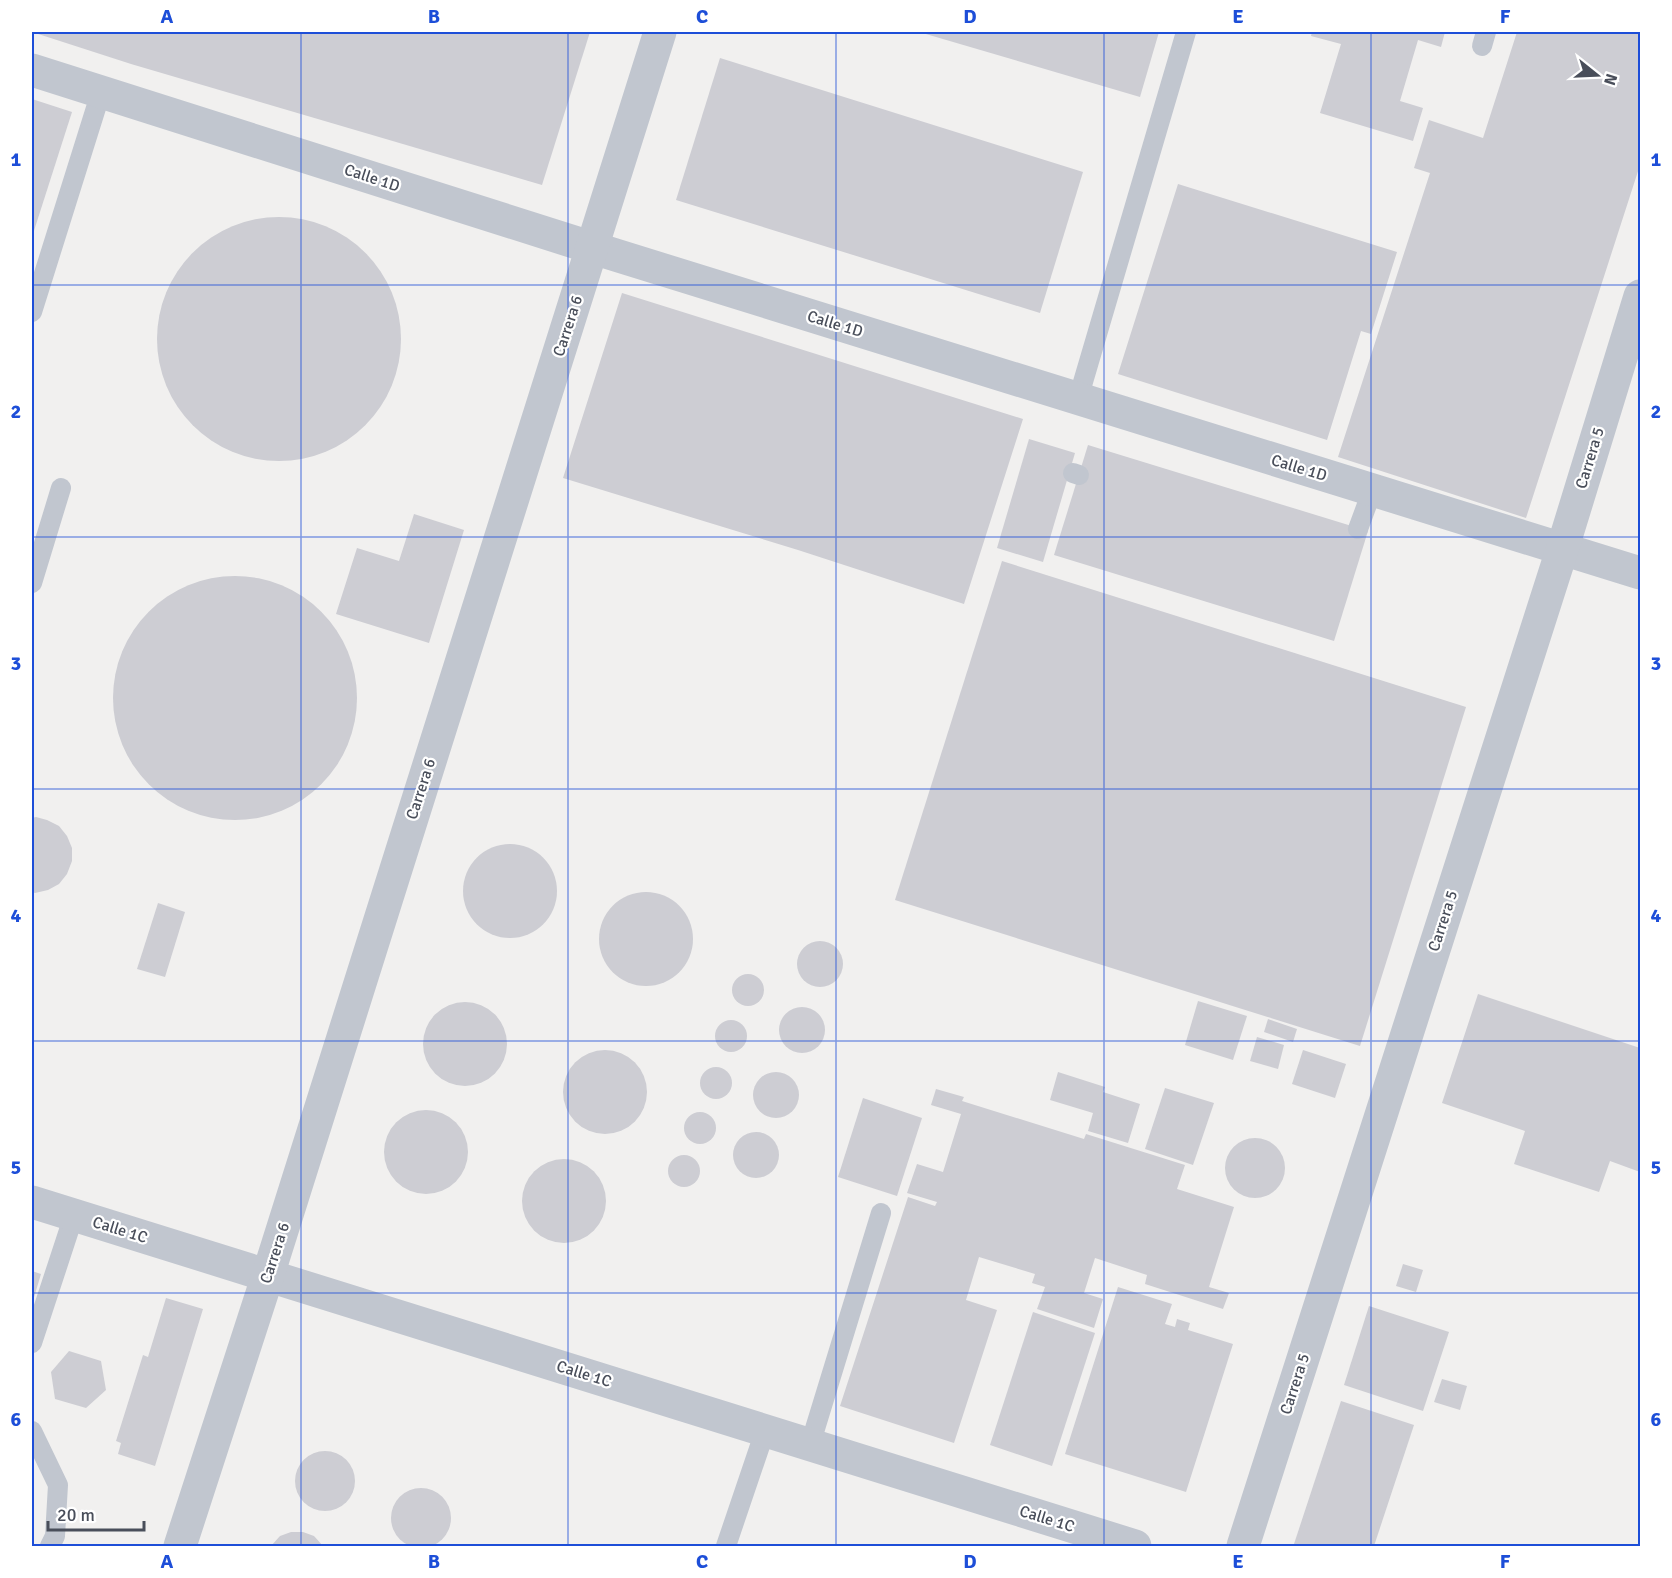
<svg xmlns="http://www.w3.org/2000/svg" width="1672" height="1578" viewBox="0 0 1672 1578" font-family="Signika,sans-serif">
<rect width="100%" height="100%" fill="#f1f0ef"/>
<g fill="#cdcdd3">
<path d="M 32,32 L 590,32 L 542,185 L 131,64 Z"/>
<path d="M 919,32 L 1159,32 L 1140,97 Z"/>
<path d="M 1312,32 L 1445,32 L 1441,47 L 1418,40 L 1400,101 L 1423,108 L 1413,141 L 1320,113 L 1341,44 L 1311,36 Z"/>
<path d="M 1517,32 L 1640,32 L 1640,165 L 1526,518 L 1338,457 L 1430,173 L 1414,168 L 1429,120 L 1483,138 Z"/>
<path d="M 720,58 L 1083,172 L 1040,313 L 676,200 Z"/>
<path d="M 32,99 L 72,112 L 32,237 Z"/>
<path d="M 1178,184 L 1397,252 L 1371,334 L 1361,331 L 1327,440 L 1118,374 Z"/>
<circle cx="279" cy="339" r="122"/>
<path d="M 622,293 L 1023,419 L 964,604 L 798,550 L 563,478 Z"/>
<path d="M 1029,439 L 1075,453 L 1043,562 L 997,548 Z"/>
<path d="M 1088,445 L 1368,531 L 1334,641 L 1054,555 Z"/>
<path d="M 414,514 L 464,530 L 429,643 L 336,614 L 357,548 L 399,561 Z"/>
<path d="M 1002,561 L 1466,707 L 1360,1046 L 895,900 Z"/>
<circle cx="235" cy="698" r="122"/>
<path d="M 36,817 L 47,820 L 59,826 L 67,836 L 72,848 L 72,861 L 67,874 L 59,884 L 48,890 L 35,893 L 32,892 L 32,818 Z"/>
<circle cx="510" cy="891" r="47"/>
<circle cx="646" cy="939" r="47"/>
<path d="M 158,903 L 185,912 L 165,977 L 137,969 Z"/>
<circle cx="820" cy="964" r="23"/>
<circle cx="748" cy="990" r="16"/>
<path d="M 1478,994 L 1640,1048 L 1640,1172 L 1610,1161 L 1599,1192 L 1514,1164 L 1525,1131 L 1442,1103 Z"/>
<path d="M 1198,1001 L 1247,1016 L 1233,1060 L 1185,1045 Z"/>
<circle cx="465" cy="1044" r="42"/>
<circle cx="802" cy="1030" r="23"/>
<path d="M 1268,1019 L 1297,1029 L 1293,1042 L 1264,1032 Z"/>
<circle cx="731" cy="1036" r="16"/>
<path d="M 1257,1037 L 1284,1045 L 1278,1069 L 1250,1061 Z"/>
<path d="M 1303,1050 L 1346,1064 L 1335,1098 L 1292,1084 Z"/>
<circle cx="605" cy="1092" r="42"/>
<circle cx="716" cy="1083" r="16"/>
<circle cx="776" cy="1095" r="23"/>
<path d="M 1058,1072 L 1105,1087 L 1103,1092 L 1140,1104 L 1128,1143 L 1088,1131 L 1093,1113 L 1050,1100 Z"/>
<path d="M 1165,1088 L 1214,1103 L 1193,1165 L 1145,1149 Z"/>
<path d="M 936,1089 L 964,1097 L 962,1101 L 1084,1139 L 1086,1134 L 1185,1165 L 1177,1189 L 1234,1207 L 1209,1287 L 1229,1293 L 1223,1309 L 1145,1284 L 1147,1275 L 1095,1258 L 1084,1293 L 1103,1299 L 1094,1328 L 1037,1309 L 1045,1287 L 1032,1283 L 1035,1274 L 979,1257 L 966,1300 L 997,1310 L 954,1443 L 840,1406 L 908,1197 L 935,1206 L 937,1202 L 907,1193 L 917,1164 L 943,1172 L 961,1114 L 931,1105 Z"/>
<path d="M 863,1098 L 922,1118 L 897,1196 L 838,1177 Z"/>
<circle cx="426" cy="1152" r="42"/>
<circle cx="700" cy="1128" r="16"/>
<circle cx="756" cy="1155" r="23"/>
<circle cx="1255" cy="1168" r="30"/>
<circle cx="684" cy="1171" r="16"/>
<circle cx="564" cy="1201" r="42"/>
<path d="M 1403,1264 L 1423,1270 L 1416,1292 L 1396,1286 Z"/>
<path d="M 32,1271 L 41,1274 L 32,1304 Z"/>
<path d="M 1118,1287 L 1172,1304 L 1165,1324 L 1175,1327 L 1177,1319 L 1190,1323 L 1188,1330 L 1233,1344 L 1186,1492 L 1065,1454 Z"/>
<path d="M 166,1298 L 203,1309 L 155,1466 L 118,1454 L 121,1443 L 116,1441 L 143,1355 L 148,1357 Z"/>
<path d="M 1369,1306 L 1449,1332 L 1423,1411 L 1344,1385 Z"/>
<path d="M 1033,1312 L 1095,1333 L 1052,1466 L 990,1445 Z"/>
<path d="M 69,1351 L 101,1361 L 106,1390 L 86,1408 L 55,1399 L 51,1372 Z"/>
<path d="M 1442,1379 L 1467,1386 L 1460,1410 L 1434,1402 Z"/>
<path d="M 1341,1401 L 1414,1425 L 1374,1546 L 1303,1546 L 1294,1544 Z"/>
<circle cx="325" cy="1481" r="30"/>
<circle cx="421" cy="1518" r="30"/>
<path d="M 291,1532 L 303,1532 L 314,1536 L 323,1546 L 271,1546 L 280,1536 Z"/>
</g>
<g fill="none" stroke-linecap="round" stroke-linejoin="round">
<g stroke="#c1c6cf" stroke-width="20">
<path d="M 1482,46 L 1486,32"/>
<path d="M 32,312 L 101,92"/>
<path d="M 1078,399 L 1186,32"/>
<path d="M 1073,473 L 1079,475"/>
<path d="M 1358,529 L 1372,491"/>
<path d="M 32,583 L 61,488"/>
<path d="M 32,1343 L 74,1215"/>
<path d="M 32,1431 L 58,1485 L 55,1536 L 50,1546"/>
<path d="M 810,1445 L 881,1213"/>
<path d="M 726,1546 L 765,1431"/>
</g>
<g stroke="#c1c6cf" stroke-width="33">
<path d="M 32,70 L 593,248 L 1640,573"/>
<path d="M 32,1202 L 1135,1546"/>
<path d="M 180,1546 L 268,1275 L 660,32"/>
<path d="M 1243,1546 L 1562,550 L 1640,296"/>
</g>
</g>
<path fill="none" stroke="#1d4ed8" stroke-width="1.5" stroke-opacity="0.55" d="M 301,32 L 301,1546M 568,32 L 568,1546M 836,32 L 836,1546M 1104,32 L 1104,1546M 1371,32 L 1371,1546M 32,285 L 1640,285M 32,537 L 1640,537M 32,789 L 1640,789M 32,1041 L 1640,1041M 32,1293 L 1640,1293"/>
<g text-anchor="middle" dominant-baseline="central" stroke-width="4.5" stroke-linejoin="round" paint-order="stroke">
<g font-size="16" fill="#494e5a" stroke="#fff">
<text transform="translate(372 178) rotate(18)">Calle 1D</text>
<text transform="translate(835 324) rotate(17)">Calle 1D</text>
<text transform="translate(568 326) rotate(-72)">Carrera 6</text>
<text transform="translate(1590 458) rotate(-73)">Carrera 5</text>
<text transform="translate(1299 468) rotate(17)">Calle 1D</text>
<text transform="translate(421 789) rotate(-72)">Carrera 6</text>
<text transform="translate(1443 921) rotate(-72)">Carrera 5</text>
<text transform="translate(120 1230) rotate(17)">Calle 1C</text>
<text transform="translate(275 1253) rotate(-72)">Carrera 6</text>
<text transform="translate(584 1374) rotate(17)">Calle 1C</text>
<text transform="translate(1295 1384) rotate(-72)">Carrera 5</text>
<text transform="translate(1047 1519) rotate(17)">Calle 1C</text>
</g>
</g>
<rect width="1672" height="1578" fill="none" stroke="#ffffff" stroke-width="66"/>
<g transform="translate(1597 75) rotate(108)" stroke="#ffffff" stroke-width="4.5" paint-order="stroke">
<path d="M0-4.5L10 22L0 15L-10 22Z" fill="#494e5a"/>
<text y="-9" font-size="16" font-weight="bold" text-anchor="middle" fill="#494e5a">N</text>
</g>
<path d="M48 1521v9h96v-9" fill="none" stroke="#494e5a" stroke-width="3"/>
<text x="57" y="1521" font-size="18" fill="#494e5a" stroke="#ffffff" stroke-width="4.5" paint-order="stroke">20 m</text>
<rect x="33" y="33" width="1606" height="1512" fill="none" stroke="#1d4ed8" stroke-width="2"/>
<g font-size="20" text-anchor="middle" font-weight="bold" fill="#1d4ed8">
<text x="167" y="23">A</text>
<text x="434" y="23">B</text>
<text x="702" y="23">C</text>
<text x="970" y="23">D</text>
<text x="1238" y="23">E</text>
<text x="1505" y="23">F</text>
<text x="16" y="166">1</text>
<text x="1656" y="166">1</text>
<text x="16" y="418">2</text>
<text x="1656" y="418">2</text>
<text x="16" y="670">3</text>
<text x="1656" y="670">3</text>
<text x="16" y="922">4</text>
<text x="1656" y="922">4</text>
<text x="16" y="1174">5</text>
<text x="1656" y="1174">5</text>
<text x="16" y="1426">6</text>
<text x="1656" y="1426">6</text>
<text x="167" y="1568">A</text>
<text x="434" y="1568">B</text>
<text x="702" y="1568">C</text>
<text x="970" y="1568">D</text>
<text x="1238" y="1568">E</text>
<text x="1505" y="1568">F</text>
</g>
</svg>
